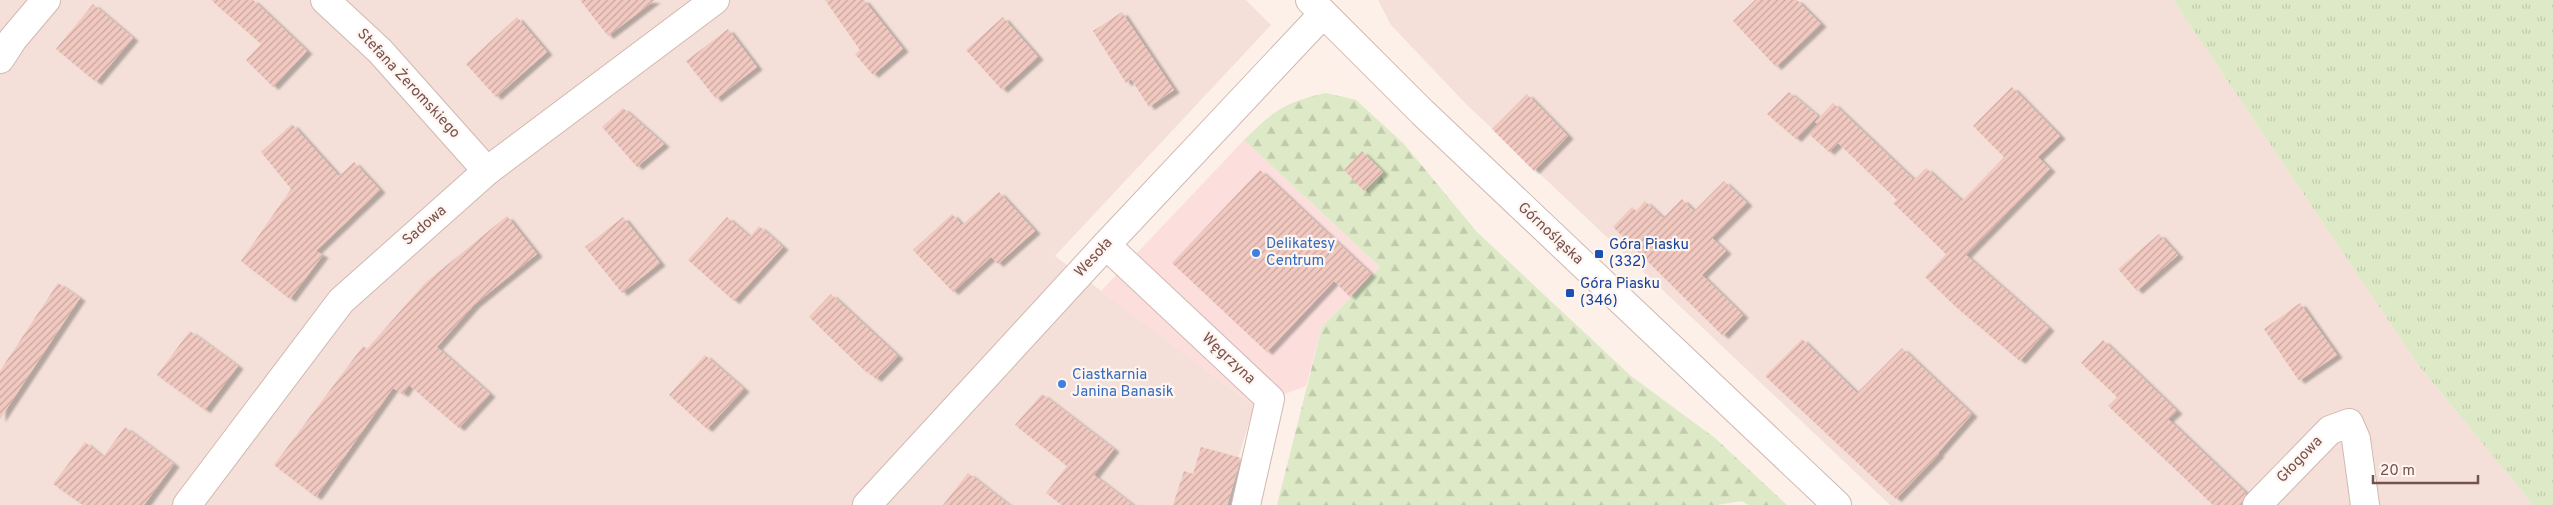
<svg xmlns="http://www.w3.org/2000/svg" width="2553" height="505" viewBox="0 0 2553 505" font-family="Overpass,sans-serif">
<defs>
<pattern id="grass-tufts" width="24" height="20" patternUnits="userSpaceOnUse" patternTransform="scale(1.25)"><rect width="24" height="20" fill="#deeac7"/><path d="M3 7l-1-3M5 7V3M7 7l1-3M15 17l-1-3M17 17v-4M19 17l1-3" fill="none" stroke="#c2caad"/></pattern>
<pattern id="forest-firs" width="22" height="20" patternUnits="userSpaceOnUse" patternTransform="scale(1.25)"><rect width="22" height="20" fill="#deeac7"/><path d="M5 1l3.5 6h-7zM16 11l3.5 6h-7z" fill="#c2caad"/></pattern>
<pattern id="building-hatch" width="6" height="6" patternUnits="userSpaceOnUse" patternTransform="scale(1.25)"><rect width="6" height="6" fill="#f1c9c1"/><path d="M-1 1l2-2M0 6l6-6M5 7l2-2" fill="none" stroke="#c8a69f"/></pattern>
<filter id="shadow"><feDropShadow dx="5.5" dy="3" stdDeviation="1" flood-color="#0004"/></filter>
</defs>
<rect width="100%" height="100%" fill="#fcf0e9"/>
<g fill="#f4e0d8">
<path d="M 0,0 L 1246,0 L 1271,25 L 1055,256 L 1254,406 L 1224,505 L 0,505 Z"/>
<path d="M 1378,0 L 2173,0 L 2419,366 L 2533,505 L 1890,505 L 1466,104 L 1391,25 Z"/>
</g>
<path fill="#fcdfdd" d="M 1244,140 L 1380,267 L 1322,327 L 1306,386 L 1254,406 L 1101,291 Z"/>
<path fill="url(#grass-tufts)" d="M 2173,0 L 2553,0 L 2553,505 L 2533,505 L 2419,366 Z"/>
<path fill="url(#forest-firs)" d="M 1326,93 L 1356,100 L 1404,144 L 1477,232 L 1631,376 L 1715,438 L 1787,505 L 1748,505 L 1742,501 L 1717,505 L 1277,505 L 1322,327 L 1380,267 L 1244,140 C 1273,111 1285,102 1326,93 Z"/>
<g fill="url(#building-hatch)" filter="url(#shadow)">
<path d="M 211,0 L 253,0 L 307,51 L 273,87 L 246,60 L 261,44 Z"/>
<path d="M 580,0 L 655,0 L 608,36 Z"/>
<path d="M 825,0 L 864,0 L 903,49 L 873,75 L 855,54 L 860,50 Z"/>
<path d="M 1755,0 L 1797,0 L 1821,24 L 1776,67 L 1733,21 Z"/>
<path d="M 93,4 L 133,38 L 96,82 L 56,49 Z"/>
<path d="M 1122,12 L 1174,90 L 1149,107 L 1131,79 L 1126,83 L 1093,31 Z"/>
<path d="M 517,17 L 547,52 L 496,97 L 466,64 Z"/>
<path d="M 1003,17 L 1038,57 L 1002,90 L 966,50 Z"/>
<path d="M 728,29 L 757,67 L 716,99 L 686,61 Z"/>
<path d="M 2012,87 L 2060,136 L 2038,157 L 2050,169 L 1966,255 L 2049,328 L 2020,361 L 1956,307 L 1925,277 L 1946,254 L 1893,203 L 1897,200 L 1838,143 L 1829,152 L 1809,134 L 1818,124 L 1815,122 L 1833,103 L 1914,180 L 1926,168 L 1962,201 L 2004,157 L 1973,126 Z"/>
<path d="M 1789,92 L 1818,116 L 1796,139 L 1767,114 Z"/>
<path d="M 1527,94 L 1568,136 L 1534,171 L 1492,129 Z"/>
<path d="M 623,108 L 664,144 L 637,167 L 602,127 Z"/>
<path d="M 292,124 L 339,176 L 354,162 L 380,190 L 316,251 L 323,255 L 290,299 L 241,261 L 291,189 L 261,152 Z"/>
<path d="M 1362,151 L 1383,172 L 1364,191 L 1344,170 Z"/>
<path d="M 1260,170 L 1371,274 L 1350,297 L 1334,281 L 1267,352 L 1172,263 Z"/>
<path d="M 1724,181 L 1747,203 L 1712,238 L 1726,251 L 1702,275 L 1743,315 L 1723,336 L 1613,227 L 1632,207 L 1636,211 L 1645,201 L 1663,218 L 1682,199 L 1694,211 Z"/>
<path d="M 999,192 L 1035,231 L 998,264 L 991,257 L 953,292 L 913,250 L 952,214 L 962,225 Z"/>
<path d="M 507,216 L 537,254 L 474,305 L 437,347 L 490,394 L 459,428 L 409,385 L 403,394 L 393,388 L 316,497 L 274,465 L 363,346 L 367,349 L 425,283 Z"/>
<path d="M 623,217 L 660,263 L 622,293 L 585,247 Z"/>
<path d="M 727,217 L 750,237 L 759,226 L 783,247 L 734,301 L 688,260 Z"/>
<path d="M 2159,234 L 2178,255 L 2137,291 L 2118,269 Z"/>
<path d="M 58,283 L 80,298 L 0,419 L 0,371 Z"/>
<path d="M 831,294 L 898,356 L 876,379 L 867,371 L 866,372 L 809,317 Z"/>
<path d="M 2300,303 L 2337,355 L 2299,381 L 2264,329 Z"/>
<path d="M 190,331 L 238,366 L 205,410 L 157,375 Z"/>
<path d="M 1802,339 L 1857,393 L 1902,348 L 1972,414 L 1938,453 L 1939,454 L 1896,499 L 1765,376 Z"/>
<path d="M 2103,340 L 2177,411 L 2168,419 L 2246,493 L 2242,505 L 2213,505 L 2108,406 L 2117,397 L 2081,363 Z"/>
<path d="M 705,355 L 744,389 L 707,429 L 669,395 Z"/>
<path d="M 1042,394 L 1114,449 L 1094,475 L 1133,505 L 1062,505 L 1046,493 L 1067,466 L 1015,425 Z"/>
<path d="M 125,427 L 174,464 L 144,505 L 83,505 L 53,484 L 85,442 L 103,457 Z"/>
<path d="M 1201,447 L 1241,458 L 1227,505 L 1173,505 L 1184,471 L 1193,474 Z"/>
<path d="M 968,473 L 1009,505 L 943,505 Z"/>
</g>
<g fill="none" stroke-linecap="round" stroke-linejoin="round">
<g stroke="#d1b8b1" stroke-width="30">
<g id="minor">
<path d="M 325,0 L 380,51 L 487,171"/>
<path d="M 1310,0 L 1422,112 L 1837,505"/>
<path d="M 0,59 L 13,39 L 46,0"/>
<path d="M 1106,245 L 1270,399 L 1246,505"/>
<path d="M 187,505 L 341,301 L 487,171 L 715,0"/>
<path d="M 867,505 L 1106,245 L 1323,14"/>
<path d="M 2257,505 L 2330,430 L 2349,423 L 2356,439 L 2365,505"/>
</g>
</g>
<use href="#minor" stroke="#fff" stroke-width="28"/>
</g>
<g fill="#3f7fe0" stroke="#fff5f0" stroke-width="2">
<circle cx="1256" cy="253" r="5"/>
<circle cx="1062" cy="384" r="5"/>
</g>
<g fill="#1a4fb4" stroke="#fff5f0" stroke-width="2">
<rect x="1594" y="249" width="10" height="10" rx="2.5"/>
<rect x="1565" y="288" width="10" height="10" rx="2.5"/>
</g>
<g text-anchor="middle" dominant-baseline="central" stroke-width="4.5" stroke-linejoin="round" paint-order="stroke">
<g font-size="15" fill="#77514d" stroke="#fff5f0">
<text transform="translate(408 84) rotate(47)">Stefana Żeromskiego</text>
<text transform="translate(425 226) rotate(-41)">Sadowa</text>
<text transform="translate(1550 234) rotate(43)">Górnośląska</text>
<text transform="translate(1094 258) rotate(-47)">Wesoła</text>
<text transform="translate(1228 359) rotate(43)">Węgrzyna</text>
<text transform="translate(2300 460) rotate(-46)">Głogowa</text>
</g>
<g font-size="15" fill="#366cbe" stroke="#fff5f0" text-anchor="start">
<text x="1266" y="244">Delikatesy<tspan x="1266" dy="17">Centrum</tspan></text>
<text x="1072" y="375">Ciastkarnia<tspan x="1072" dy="17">Janina Banasik</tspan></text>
</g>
<g font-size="15" fill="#164399" stroke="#fff5f0" text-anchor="start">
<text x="1609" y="245">Góra Piasku<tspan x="1609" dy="17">(332)</tspan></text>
<text x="1580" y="284">Góra Piasku<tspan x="1580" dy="17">(346)</tspan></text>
</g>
</g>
<path d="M2373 475v8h105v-8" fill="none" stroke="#77514d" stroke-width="2.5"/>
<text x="2380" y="475" font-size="15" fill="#77514d" stroke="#fff5f0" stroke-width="4" paint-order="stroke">20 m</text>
</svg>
